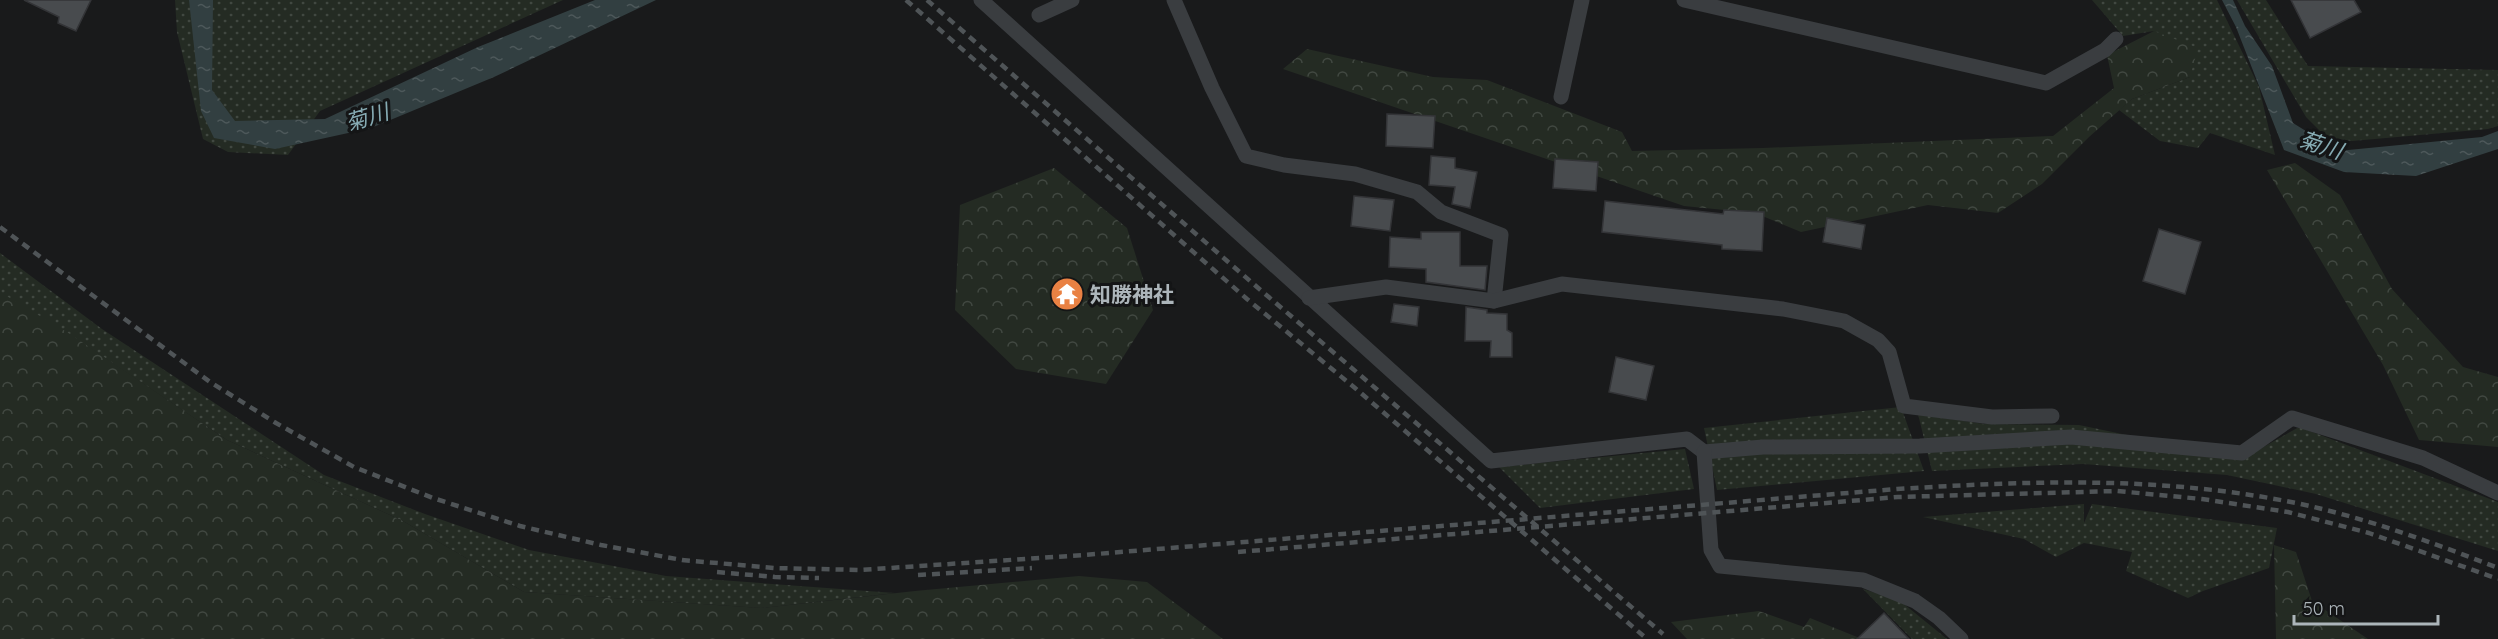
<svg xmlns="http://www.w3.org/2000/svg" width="2498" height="639" viewBox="0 0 2498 639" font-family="Quicksand,'Noto Sans JP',sans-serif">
<defs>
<pattern id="grass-dots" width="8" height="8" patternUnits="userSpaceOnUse" patternTransform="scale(1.5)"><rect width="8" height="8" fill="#242b23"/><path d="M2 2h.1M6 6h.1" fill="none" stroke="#414841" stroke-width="1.8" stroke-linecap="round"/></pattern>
<pattern id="forest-crowns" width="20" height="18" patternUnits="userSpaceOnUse" patternTransform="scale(1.5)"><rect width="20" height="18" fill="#242b23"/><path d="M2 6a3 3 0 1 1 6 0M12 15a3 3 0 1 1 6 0" fill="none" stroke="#414841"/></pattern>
<pattern id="water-ripples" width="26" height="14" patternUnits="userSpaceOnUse" patternTransform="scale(1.5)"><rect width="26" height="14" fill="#323f41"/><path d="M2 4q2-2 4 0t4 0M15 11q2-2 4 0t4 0" fill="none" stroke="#4d585a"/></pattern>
</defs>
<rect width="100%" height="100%" fill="#191a1b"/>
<g fill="url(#grass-dots)">
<path d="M 175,0 L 563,0 L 320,111 L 288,155 L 228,152 L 203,139 L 177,32 Z"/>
<path d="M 2092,0 L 2217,0 L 2259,87 L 2275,155 L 2210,133 L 2198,148 L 2160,141 L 2119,110 L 2132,99 L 2190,77 L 2154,31 L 2123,36 Z"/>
<path d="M 2237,0 L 2266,0 L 2308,66 L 2498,70 L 2498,126 L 2488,129 L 2352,141 L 2326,137 L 2306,117 Z"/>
<path d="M 0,253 L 102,329 L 324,475 L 425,514 L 529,550 L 666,576 L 895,593 L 761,608 L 524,592 L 403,521 L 227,440 L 78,340 L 0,298 Z"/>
<path d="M 1901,407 L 1924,471 L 1717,490 L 1704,428 Z"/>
<path d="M 1918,414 L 1984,424 L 2079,425 L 2242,459 L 2299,427 L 2498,502 L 2498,551 L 2316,494 L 2227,475 L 2083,464 L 1932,471 Z"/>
<path d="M 1685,449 L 1694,489 L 1540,508 L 1499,467 Z"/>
<path d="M 2084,504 L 2084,523 L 2092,504 L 2277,528 L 2269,568 L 2203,591 L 2188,598 L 2126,571 L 2132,552 L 2084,543 L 2056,557 L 2024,539 L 1923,517 Z"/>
<path d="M 1863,589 L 1899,600 L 1947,639 L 1912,639 Z"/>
</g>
<g fill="url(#forest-crowns)">
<path d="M 2154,31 L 2198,48 L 2190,77 L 2132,99 L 2089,137 L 2042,184 L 1998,213 L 1928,205 L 1801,232 L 1755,213 L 1684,206 L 1283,69 L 1307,49 L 1433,77 L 1487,80 L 1622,132 L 1632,151 L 1763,148 L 2053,136 L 2114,88 L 2107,55 Z"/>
<path d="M 2295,163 L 2340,195 L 2392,289 L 2463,367 L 2498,377 L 2498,447 L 2419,440 L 2383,365 L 2267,170 Z"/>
<path d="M 1054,168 L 1127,228 L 1153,310 L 1106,384 L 1016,369 L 955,310 L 960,205 Z"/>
<path d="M 0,292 L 70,334 L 227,440 L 403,521 L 524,592 L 761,608 L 915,591 L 1079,576 L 1147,582 L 1223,639 L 0,639 Z"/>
<path d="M 2274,545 L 2296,552 L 2312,601 L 2368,639 L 2276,639 Z"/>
<path d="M 1759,611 L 1804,627 L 1810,618 L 1862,639 L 1687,639 L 1671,622 Z"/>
</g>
<g fill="url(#water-ripples)">
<path d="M 189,0 L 213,0 L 212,90 L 235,121 L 325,119 L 478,47 L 595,0 L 656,0 L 494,77 L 371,128 L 275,149 L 214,138 L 201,111 Z"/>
<path d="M 2222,0 L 2233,0 L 2245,26 L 2272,66 L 2293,123 L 2338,151 L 2482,137 L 2498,131 L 2498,149 L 2416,176 L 2344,172 L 2284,150 L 2236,27 Z"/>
</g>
<g fill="#484b4e" stroke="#333437" stroke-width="1.5">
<path d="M 24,0 L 91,0 L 76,31 L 58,23 L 59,17 Z"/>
<path d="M 2291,0 L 2354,0 L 2361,12 L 2310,38 Z"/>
<path d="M 1387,114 L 1435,116 L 1433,148 L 1386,146 Z"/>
<path d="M 1431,156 L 1455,158 L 1455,168 L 1477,172 L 1470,208 L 1452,204 L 1455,187 L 1429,185 Z"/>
<path d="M 1555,159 L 1598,162 L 1596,191 L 1553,188 Z"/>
<path d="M 1354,196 L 1394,200 L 1390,231 L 1351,226 Z"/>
<path d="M 1605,201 L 1723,214 L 1724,210 L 1764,212 L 1762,251 L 1722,249 L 1722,245 L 1602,232 Z"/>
<path d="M 1827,218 L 1865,225 L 1861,249 L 1823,242 Z"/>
<path d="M 2159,229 L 2201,242 L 2185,294 L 2143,281 Z"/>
<path d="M 1421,232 L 1460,232 L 1460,266 L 1487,266 L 1485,290 L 1426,282 L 1426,269 L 1389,267 L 1390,237 L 1421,239 Z"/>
<path d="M 1394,304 L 1419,307 L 1417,326 L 1391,322 Z"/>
<path d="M 1466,307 L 1487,310 L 1487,313 L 1507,314 L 1507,330 L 1512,333 L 1512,357 L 1490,357 L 1491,341 L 1465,341 Z"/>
<path d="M 1616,357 L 1654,366 L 1646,400 L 1609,392 Z"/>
<path d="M 1884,613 L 1909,639 L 1857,639 Z"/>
</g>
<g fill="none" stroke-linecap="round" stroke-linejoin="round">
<g stroke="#3a3d40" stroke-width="15">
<path d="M 981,0 L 1491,461 L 1687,439 L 1704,452 L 1763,447 L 1920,446 L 2071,437 L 2242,453 L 2292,418 L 2423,458 L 2498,493"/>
<path d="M 1174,0 L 1212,88 L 1246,156 L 1284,165 L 1355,174 L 1417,192 L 1441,212 L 1501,235 L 1494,301"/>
<path d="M 1684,0 L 2046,83 L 2105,50 L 2116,39"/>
<path d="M 1039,15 L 1072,0"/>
<path d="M 1561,97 L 1582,0"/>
<path d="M 1309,298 L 1386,287 L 1494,301 L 1562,284 L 1783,309 L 1844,321 L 1878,340 L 1889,352 L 1904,406 L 1992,417 L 2052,416"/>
<path d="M 1704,452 L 1711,550 L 1720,566 L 1863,580 L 1915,601 L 1939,618 L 1961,639"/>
</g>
<g stroke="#4f5457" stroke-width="4.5" stroke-dasharray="8 6" stroke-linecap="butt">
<path d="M 906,0 L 1247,299 L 1355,388 L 1647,639"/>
<path d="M 927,0 L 1257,287 L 1663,634"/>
<path d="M 0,227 L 210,382 L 276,423 L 354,467 L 433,498 L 520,526 L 601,545 L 682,560 L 774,568 L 860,570 L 1084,555 L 1897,489 C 2029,481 2154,476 2286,501 C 2358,515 2429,541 2498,568"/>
<path d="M 1238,552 L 1898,497 L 2117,491 L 2202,499 L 2288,512 L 2369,533 L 2498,579"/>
<path d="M 717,572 L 775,577 L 819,578"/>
<path d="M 918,575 L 1032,568"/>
</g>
</g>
<defs>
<g id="temple-disc" transform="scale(1.725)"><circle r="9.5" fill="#e98143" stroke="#141516"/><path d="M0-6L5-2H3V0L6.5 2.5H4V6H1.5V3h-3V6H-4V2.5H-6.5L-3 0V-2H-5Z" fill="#fff"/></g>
</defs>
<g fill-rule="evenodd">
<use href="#temple-disc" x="1067" y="294"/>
</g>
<g text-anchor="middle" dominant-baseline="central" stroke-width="6" stroke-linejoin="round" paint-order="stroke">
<g font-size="21" font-weight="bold" fill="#acb5ba" stroke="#141516" text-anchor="start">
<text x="1090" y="294">知勝神社</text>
</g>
<g font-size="22" font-style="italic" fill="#86abb3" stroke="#141516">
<text transform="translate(367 117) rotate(-17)">菊川</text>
<text transform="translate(2321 145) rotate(18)">菊川</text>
</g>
</g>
<path d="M2294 615v9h144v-9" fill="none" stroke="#acb5ba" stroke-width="3"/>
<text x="2303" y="615" font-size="18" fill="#acb5ba" stroke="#141516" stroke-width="4.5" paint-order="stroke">50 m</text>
</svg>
